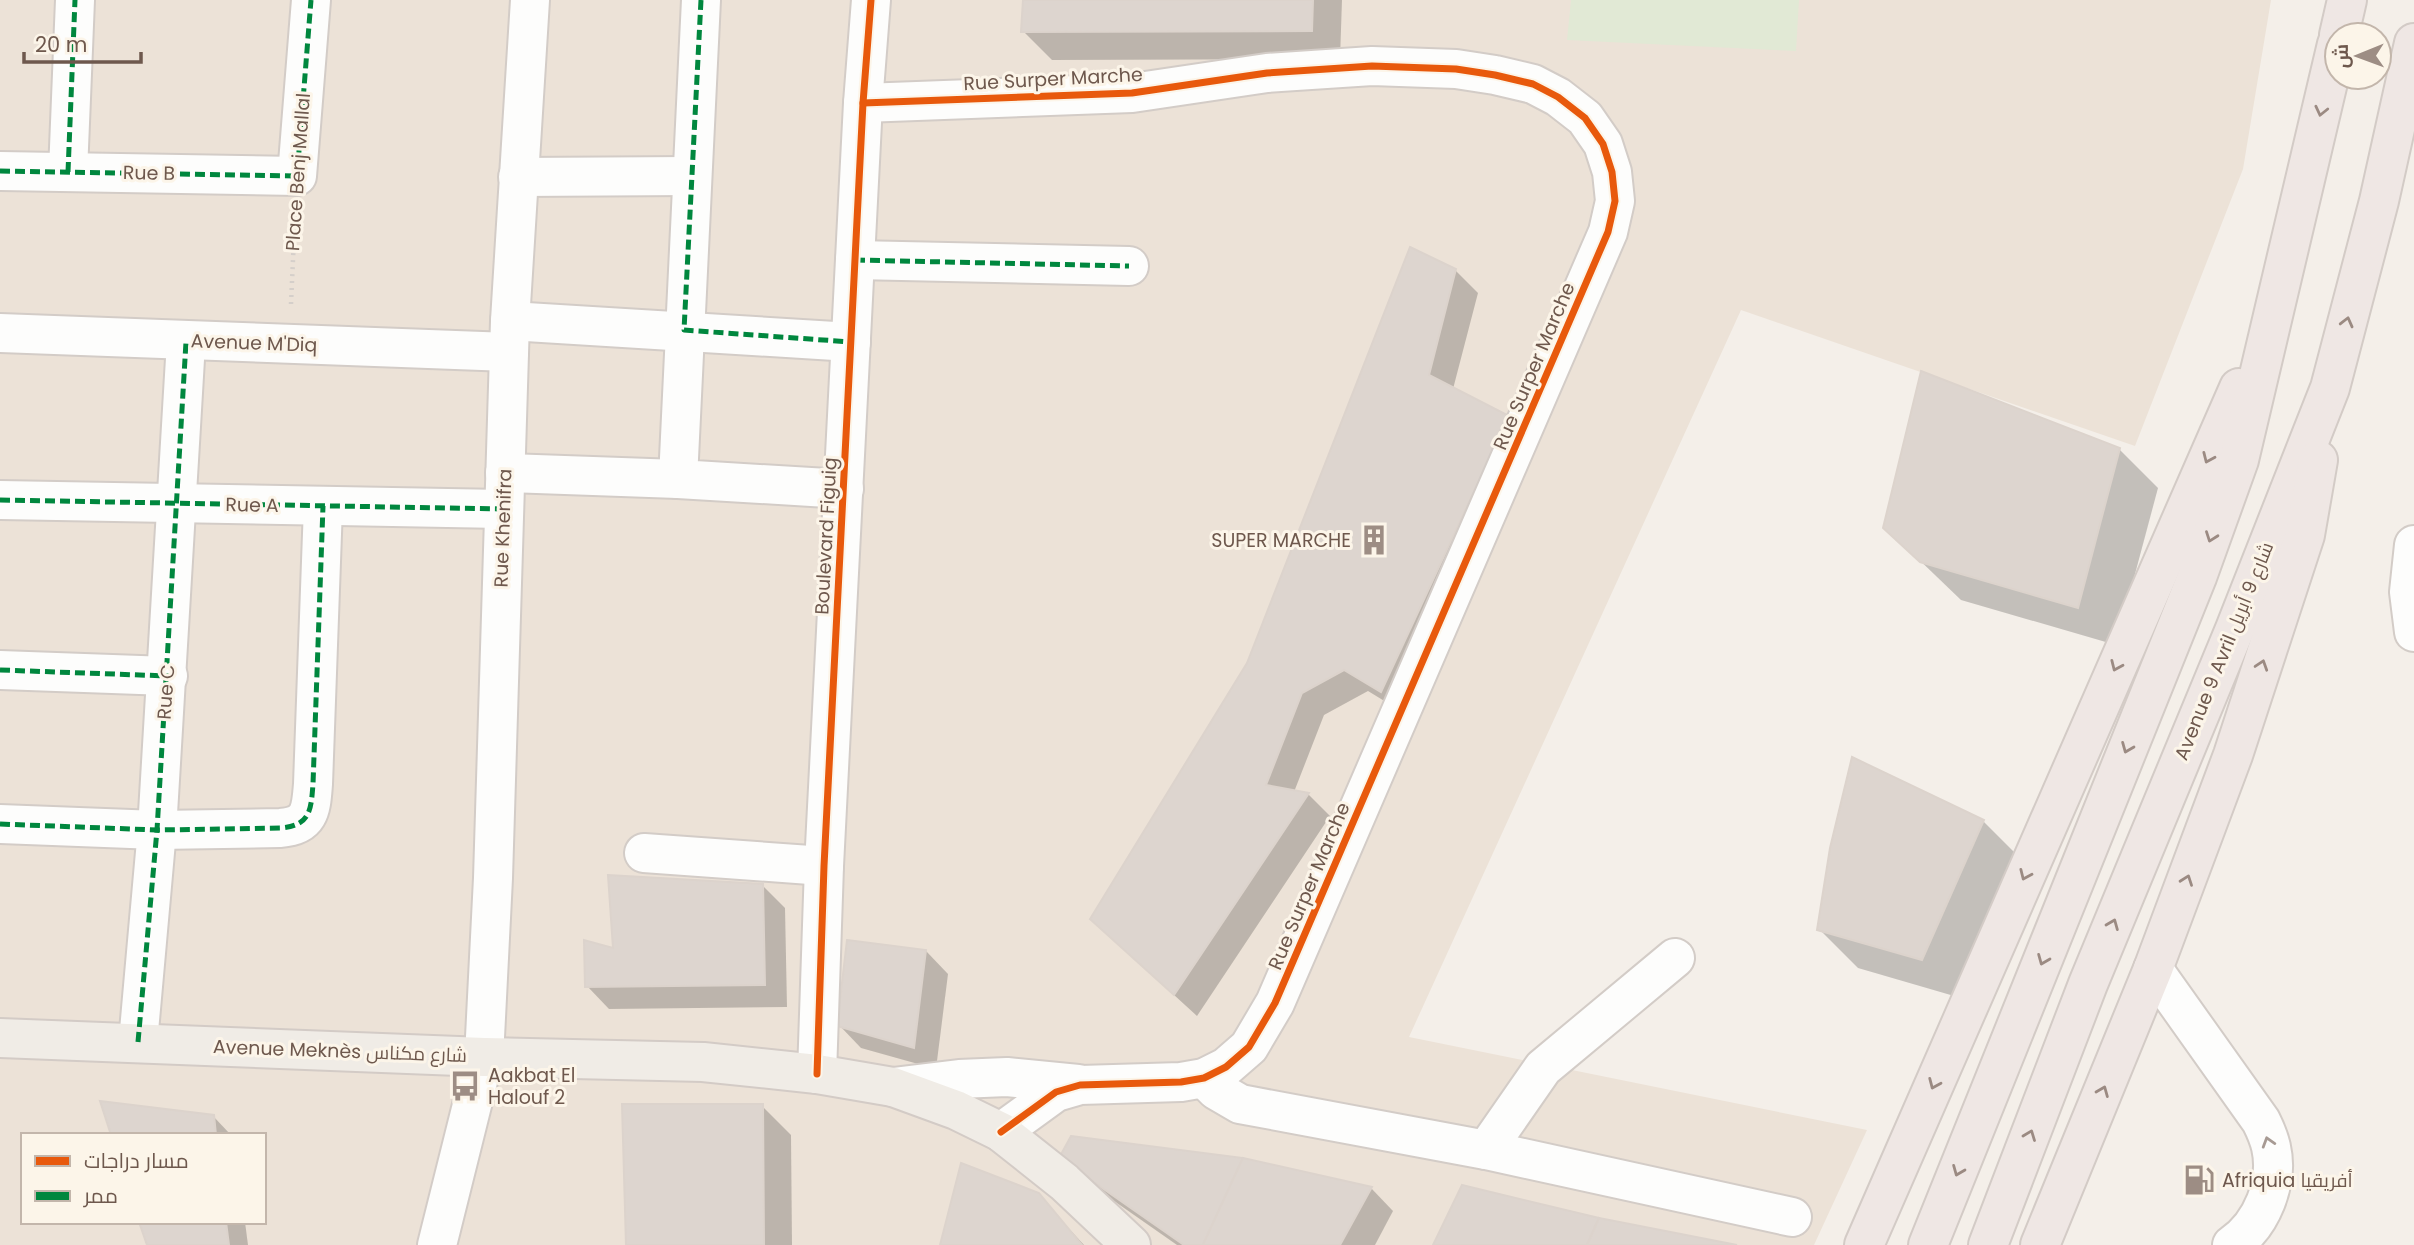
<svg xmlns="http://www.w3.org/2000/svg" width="2414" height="1245" viewBox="0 0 2414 1245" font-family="Poppins,Cairo,sans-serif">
<rect width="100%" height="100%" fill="#f4efe9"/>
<path fill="#ece2d7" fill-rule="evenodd" d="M 0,0 L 2271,0 L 2243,169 L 2135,446 L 1741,310 L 1409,1037 L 1867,1130 L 1814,1245 L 0,1245 ZM 23,1135 L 264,1135 L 264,1222 L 23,1222 Z"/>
<path fill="#e1e9d5" d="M 1571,0 L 1799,0 L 1796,51 L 1567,40 Z"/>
<g fill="#0003">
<path d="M 1025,0 L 1342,0 L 1340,59 L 1052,60 L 1023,31 Z"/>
<path d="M 1455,270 L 1478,293 L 1453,389 L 1508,418 L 1404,713 L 1368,691 L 1324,715 L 1294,792 L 1308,794 L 1330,816 L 1197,1016 L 1115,941 L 1249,664 Z"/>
<path d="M 2119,449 L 2158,488 L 2116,645 L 1961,600 L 1885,527 Z"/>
<path d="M 1983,821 L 2022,860 L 1961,998 L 1858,968 L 1819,929 Z"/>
<path d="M 763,886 L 785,908 L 787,1007 L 609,1009 L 587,986 Z"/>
<path d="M 926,951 L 948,974 L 936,1069 L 861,1048 L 839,1025 Z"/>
<path d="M 762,1106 L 791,1135 L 792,1245 L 628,1245 Z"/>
<path d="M 213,1116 L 231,1135 L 113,1135 Z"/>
<path d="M 1062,1158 L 1371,1188 L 1393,1211 L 1375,1245 L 1177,1245 L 1084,1180 Z"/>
<path d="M 1038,1195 L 1084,1245 L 942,1245 Z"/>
<path d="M 141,1222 L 245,1222 L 248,1245 L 149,1245 Z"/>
</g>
<g fill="#ddd5cf" stroke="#dcd3cc" stroke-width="2">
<path d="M 1023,0 L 1313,0 L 1312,31 L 1021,32 Z"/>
<path d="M 1410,247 L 1456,269 L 1429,375 L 1509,416 L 1381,692 L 1344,670 L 1302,693 L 1266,785 L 1309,793 L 1174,995 L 1090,919 L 1247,663 Z"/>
<path d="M 1921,371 L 2120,448 L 2078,608 L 1920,562 L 1883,528 Z"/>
<path d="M 1852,757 L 1984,820 L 1922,960 L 1817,930 L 1830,848 Z"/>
<path d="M 608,875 L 763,884 L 765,985 L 585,987 L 584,940 L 613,948 Z"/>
<path d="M 847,940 L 926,950 L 914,1048 L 837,1026 Z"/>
<path d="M 100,1101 L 214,1115 L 216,1135 L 111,1135 Z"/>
<path d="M 622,1104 L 763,1104 L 764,1245 L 626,1245 Z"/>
<path d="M 1071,1136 L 1243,1158 L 1203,1245 L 1184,1245 L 1059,1158 Z"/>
<path d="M 1243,1158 L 1372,1187 L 1340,1245 L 1203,1245 Z"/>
<path d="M 961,1163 L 1039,1193 L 1082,1245 L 940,1245 Z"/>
<path d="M 1462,1185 L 1599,1218 L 1587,1245 L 1433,1245 Z"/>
<path d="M 1599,1218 L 1737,1245 L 1587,1245 Z"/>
<path d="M 139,1222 L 226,1222 L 229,1245 L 147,1245 Z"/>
</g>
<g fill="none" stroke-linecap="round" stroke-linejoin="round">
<g stroke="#d3ccc7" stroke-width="42">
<g id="minor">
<path d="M 701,0 L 678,479 L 844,489"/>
<path d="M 863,103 L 1132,93 L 1267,73 L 1372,66 L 1456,69 L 1495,75 L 1533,84 L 1558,97 L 1585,118 L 1603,144 L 1612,172 L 1615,201 L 1608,232 L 1275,1003 L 1249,1047 L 1226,1067 L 1204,1078 L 1181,1082 L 1080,1085 L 1056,1092 L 1001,1132"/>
<path d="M 0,171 L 297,176 L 311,0"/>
<path d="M 68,172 L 75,0"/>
<path d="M 518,177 L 691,176"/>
<path d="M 855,260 L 1129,266"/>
<path d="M 510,321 L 851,342"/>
<path d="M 0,333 L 509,352"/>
<path d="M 505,473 L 678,479"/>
<path d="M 0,500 L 503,509"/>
<path d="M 2414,545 L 2409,592 L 2414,632"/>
<path d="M 0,670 L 168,676"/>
<path d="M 0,824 L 157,830 L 280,828 C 311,826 311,809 313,784 L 323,506"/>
<path d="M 644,853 L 824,866"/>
<path d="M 2153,969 L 2261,1121 C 2265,1129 2269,1138 2271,1147 C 2279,1182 2262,1225 2232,1245"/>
<path d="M 138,1042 L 157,830 L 186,342"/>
<path d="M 817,1074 L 824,866 L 863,103 L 871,0"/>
<path d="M 1204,1078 L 1216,1090 L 1240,1104 L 1486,1150 L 1792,1217"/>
<path d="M 893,1087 L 959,1079 L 1007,1077 L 1078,1084"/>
<path d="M 1486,1150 L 1543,1068 L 1675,958"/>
<path d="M 437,1245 L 484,1057 L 493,878 L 510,321 L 530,0"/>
</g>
</g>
<g stroke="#d3cbc6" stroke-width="42">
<path id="major" d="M 0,1038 L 484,1057 L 703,1062 L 817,1074 L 893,1087 L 956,1110 L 1001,1132 L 1064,1182 L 1131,1245"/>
</g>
<g stroke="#d3cbc6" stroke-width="42">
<g id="highway">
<path d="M 2339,35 L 2347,0"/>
<path d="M 1864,1245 L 2239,388"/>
<path d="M 1928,1245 L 2197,577 L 2239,460 L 2337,44"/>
<path d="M 1988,1245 L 2088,984 L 2235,629 L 2330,388 L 2379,201 L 2414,43"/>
<path d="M 2040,1245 L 2153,969 L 2233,755 L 2305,535 L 2318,460"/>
</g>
</g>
<path stroke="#d5cfca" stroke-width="4.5" stroke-dasharray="2 5" stroke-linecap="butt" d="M 291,304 L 295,215"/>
<use href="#minor" stroke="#fdfdfc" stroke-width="38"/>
<use href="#major" stroke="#f0ece6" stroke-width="38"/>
<use href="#highway" stroke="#efe7e4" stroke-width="38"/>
<g stroke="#00873e" stroke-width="5" stroke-dasharray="10 5" stroke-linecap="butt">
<path d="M 701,0 L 684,330 L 851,342"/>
<path d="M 0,171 L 297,176 L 311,0"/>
<path d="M 68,172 L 75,0"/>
<path d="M 855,260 L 1129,266"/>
<path d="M 0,500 L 503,509"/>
<path d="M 0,670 L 168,676"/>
<path d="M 0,824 L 157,830 L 280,828 C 311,826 311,809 313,784 L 323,506"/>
<path d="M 138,1042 L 157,830 L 186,342"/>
</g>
<g stroke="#fcf5e9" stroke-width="11">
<g id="cycleway">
<path d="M 863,103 L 1132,93 L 1267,73 L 1372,66 L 1456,69 L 1495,75 L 1533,84 L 1558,97 L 1585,118 L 1603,144 L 1612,172 L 1615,201 L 1608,232 L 1275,1003 L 1249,1047 L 1226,1067 L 1204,1078 L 1181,1082 L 1080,1085 L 1056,1092 L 1001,1132"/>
<path d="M 817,1074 L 824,866 L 863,103 L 871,0"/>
</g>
</g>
<use href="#cycleway" stroke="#e8590c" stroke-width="7"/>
</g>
<defs><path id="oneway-chevron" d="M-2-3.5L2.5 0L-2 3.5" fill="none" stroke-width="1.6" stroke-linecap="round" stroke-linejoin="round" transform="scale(1.75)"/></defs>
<g stroke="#9b8a82">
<use href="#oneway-chevron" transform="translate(2321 111) rotate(103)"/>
<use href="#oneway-chevron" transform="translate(2347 322) rotate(-76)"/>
<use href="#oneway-chevron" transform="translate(2208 458) rotate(114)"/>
<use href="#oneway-chevron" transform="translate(2211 537) rotate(110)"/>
<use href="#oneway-chevron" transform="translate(2262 665) rotate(-72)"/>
<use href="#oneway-chevron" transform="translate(2116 666) rotate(114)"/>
<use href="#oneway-chevron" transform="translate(2127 748) rotate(112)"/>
<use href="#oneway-chevron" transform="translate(2025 875) rotate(114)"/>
<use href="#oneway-chevron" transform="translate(2187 880) rotate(-70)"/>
<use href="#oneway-chevron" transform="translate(2113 924) rotate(-68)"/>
<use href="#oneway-chevron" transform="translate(2043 960) rotate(112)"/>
<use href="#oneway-chevron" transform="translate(1934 1084) rotate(113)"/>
<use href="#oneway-chevron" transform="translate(2103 1091) rotate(-68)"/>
<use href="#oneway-chevron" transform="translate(2030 1135) rotate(-69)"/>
<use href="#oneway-chevron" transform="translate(1958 1171) rotate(112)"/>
</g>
<use stroke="#a79a93" href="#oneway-chevron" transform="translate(2268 1142) rotate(-107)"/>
<defs>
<g id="building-bare" transform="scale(2.415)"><path d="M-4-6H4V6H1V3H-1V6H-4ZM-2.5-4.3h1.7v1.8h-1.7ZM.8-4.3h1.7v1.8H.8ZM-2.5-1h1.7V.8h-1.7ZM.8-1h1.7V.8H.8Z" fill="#9d8d84" stroke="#fcf5e9" stroke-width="2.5" paint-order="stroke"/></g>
<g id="bus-bare" transform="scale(2.415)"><path d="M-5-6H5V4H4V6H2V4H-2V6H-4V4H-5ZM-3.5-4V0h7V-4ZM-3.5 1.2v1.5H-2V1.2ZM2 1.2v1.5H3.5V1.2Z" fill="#9d8d84" stroke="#fcf5e9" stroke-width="2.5" paint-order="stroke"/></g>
<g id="fuel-bare" transform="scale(2.415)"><path d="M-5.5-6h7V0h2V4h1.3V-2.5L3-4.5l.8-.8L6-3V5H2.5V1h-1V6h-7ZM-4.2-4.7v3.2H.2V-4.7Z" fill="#9d8d84" stroke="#fcf5e9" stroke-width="2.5" paint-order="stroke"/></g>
</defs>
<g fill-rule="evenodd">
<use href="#building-bare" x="1374" y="540"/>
<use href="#bus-bare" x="465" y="1086"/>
<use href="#fuel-bare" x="2199" y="1180"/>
</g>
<g text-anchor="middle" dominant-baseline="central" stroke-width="6" stroke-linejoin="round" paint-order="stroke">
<g font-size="19" fill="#6e584d" stroke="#fcf5e9">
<text transform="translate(1053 79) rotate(-3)">Rue Surper Marche</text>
<text transform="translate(298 172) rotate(-86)">Place Benj Mallal</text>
<text transform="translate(149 173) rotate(1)">Rue B</text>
<text transform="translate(254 343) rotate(2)">Avenue M'Diq</text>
<text transform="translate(1534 366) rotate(-67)">Rue Surper Marche</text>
<text transform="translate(252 505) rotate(1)">Rue A</text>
<text transform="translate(503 528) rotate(-88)">Rue Khenifra</text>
<text transform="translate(826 536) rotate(-87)">Boulevard Figuig</text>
<text transform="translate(2224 651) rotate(-68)">Avenue 9 Avril شارع 9 أبريل</text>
<text transform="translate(166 692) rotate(-86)">Rue C</text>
<text transform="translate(1309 886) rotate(-67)">Rue Surper Marche</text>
<text transform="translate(340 1051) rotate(2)">Avenue Meknès شارع مكناس</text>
</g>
<g font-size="19" fill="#6e584d" stroke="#fcf5e9" text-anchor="start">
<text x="1351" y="540" text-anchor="end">SUPER MARCHE</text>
<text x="488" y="1075">Aakbat El<tspan x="488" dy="22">Halouf 2</tspan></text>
<text x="2222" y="1180">Afriquia أفريقيا</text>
</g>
</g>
<rect x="21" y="1133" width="245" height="91" fill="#fcf5e9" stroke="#c3b6ab" stroke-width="2"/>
<rect x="35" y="1156" width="35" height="10" fill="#e8590c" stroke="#c3b6ab" stroke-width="2"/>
<text x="84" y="1168" font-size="21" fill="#6e584d">مسار دراجات</text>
<rect x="35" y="1191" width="35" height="10" fill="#00873e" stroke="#c3b6ab" stroke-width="2"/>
<text x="84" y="1203" font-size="21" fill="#6e584d">ممر</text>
<g transform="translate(2358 56) rotate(269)"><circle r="33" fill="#fcf5e9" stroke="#c3b6ab" stroke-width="2"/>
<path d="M0-5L12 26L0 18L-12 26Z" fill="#9d8d84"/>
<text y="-10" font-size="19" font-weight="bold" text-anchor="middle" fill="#6e584d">ش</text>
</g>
<path d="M24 52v10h117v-10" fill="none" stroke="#6e584d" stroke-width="3.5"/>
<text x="35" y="52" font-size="21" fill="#6e584d" stroke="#fcf5e9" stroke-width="5" paint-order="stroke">20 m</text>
</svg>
